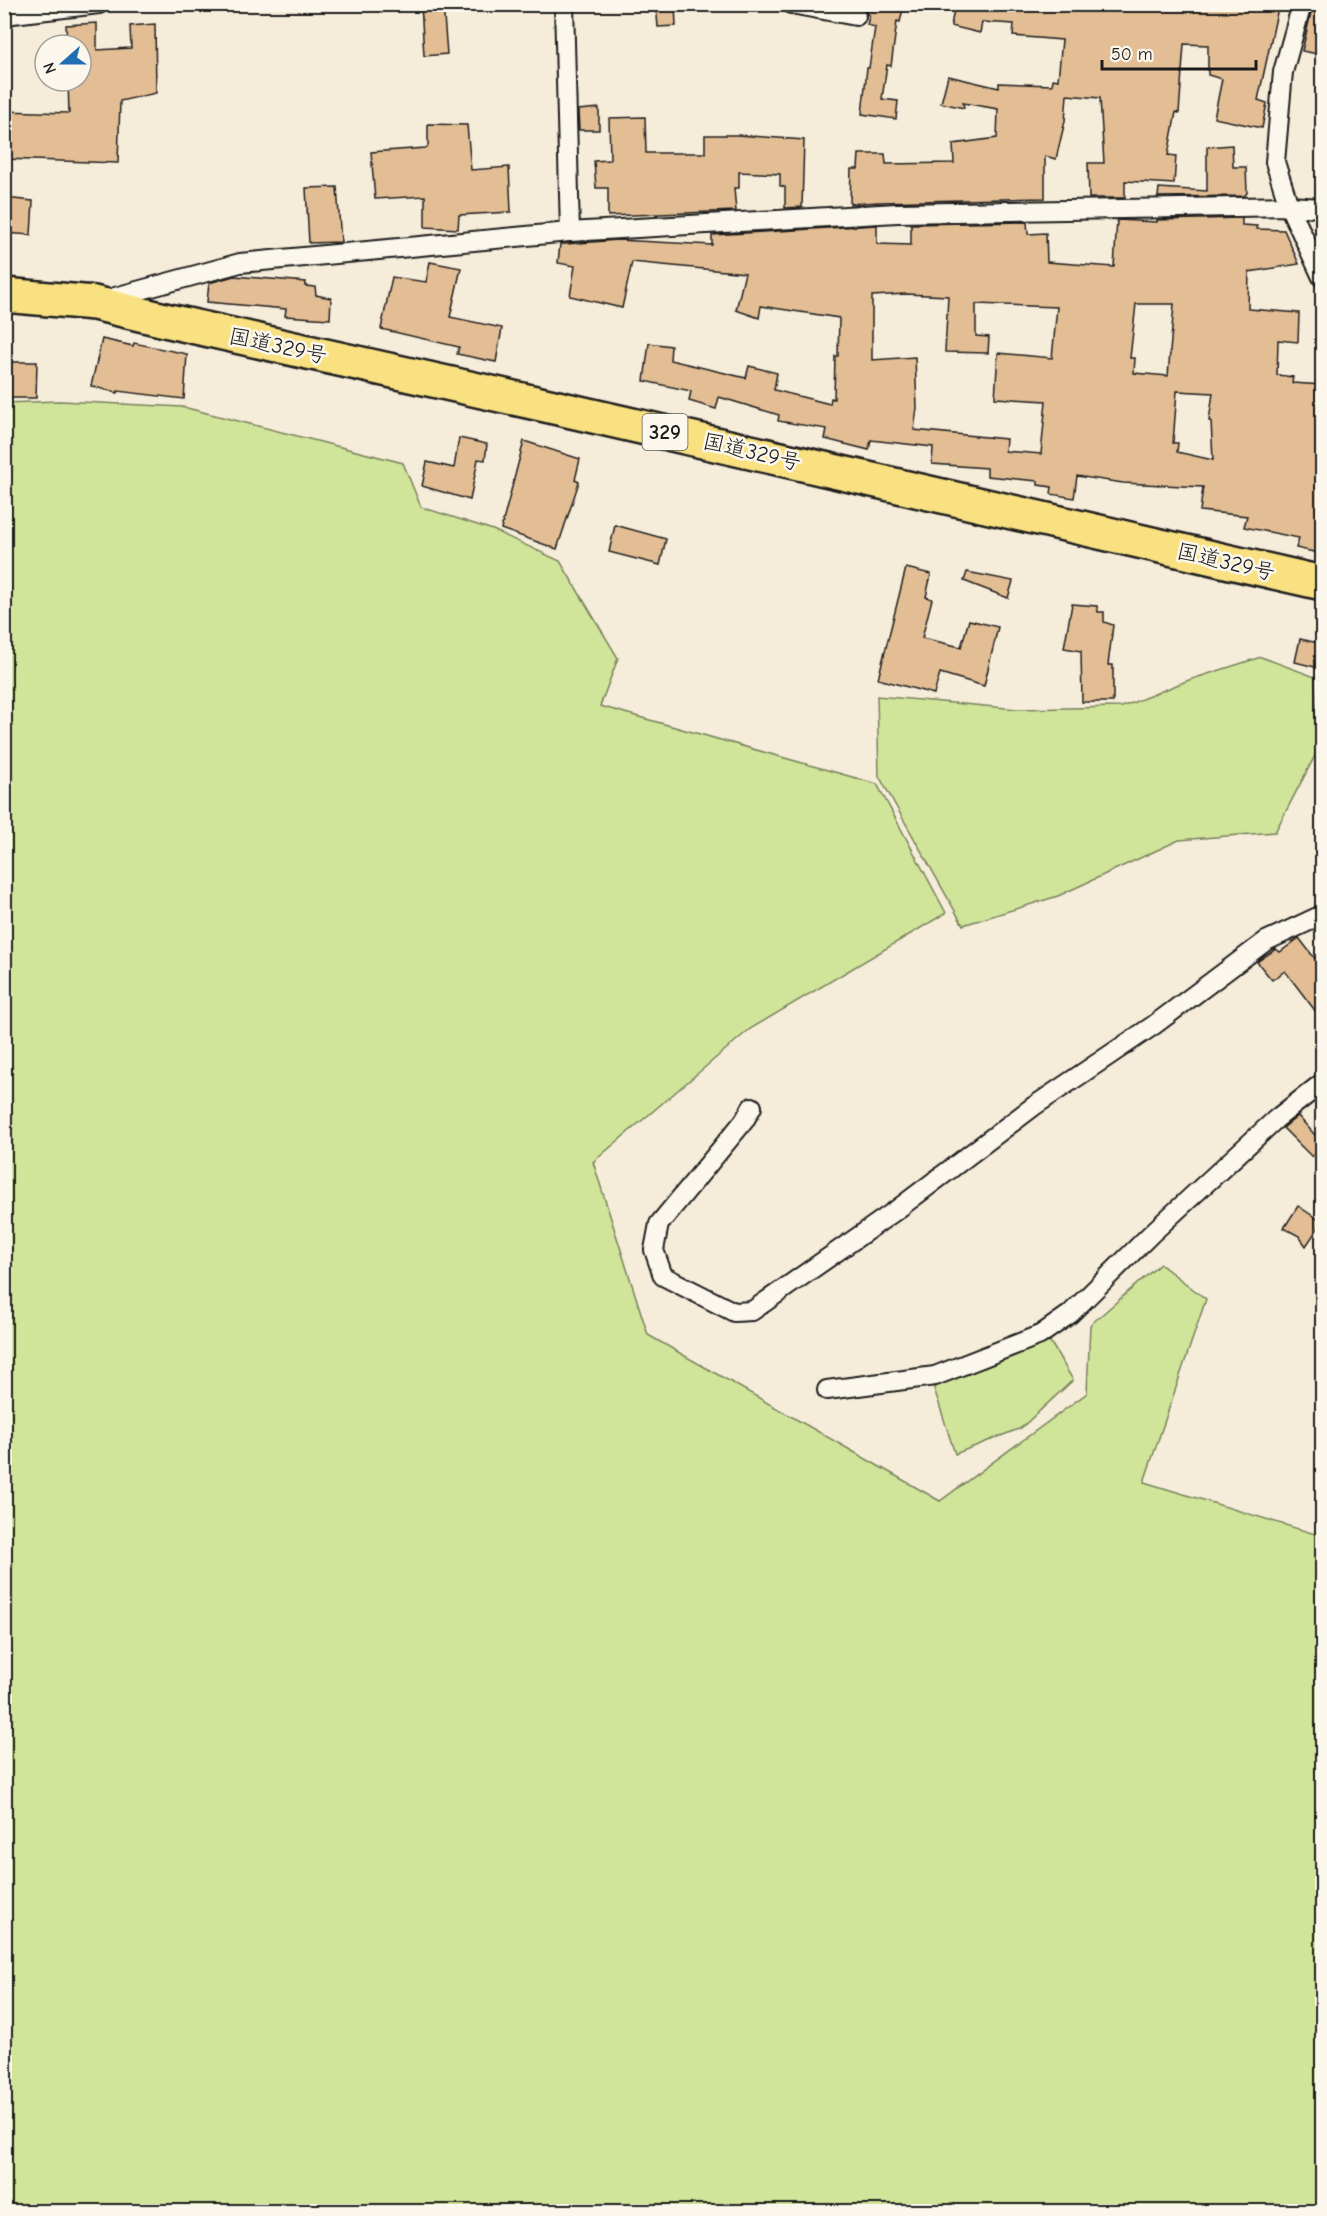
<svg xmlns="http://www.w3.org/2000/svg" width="1327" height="2216" viewBox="0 0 1327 2216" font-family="'Comic Neue','Klee One',sans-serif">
<rect width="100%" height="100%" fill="#f6ecda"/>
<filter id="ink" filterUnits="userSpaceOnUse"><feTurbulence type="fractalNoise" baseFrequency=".0167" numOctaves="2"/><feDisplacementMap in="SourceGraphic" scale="12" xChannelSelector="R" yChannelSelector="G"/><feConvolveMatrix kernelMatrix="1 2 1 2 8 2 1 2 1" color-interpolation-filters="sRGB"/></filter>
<g filter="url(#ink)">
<g fill="#d1e59a" stroke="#76805b" stroke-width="1.5">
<path d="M 60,401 L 183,407 L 403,463 L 421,507 L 493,530 L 560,561 L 618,658 L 600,706 L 877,784 L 946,913 L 750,1029 L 593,1162 L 648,1335 L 940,1501 L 1087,1393 L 1090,1325 L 1160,1264 L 1206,1299 L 1144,1482 L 1315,1534 L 1322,1527 L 1322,2211 L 5,2211 L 4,403 Z"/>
<path d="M 1261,657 L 1315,677 L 1318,750 L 1275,832 L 1179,840 L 1058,896 L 963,925 L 879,776 L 877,696 L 1017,709 L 1122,707 L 1189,680 Z"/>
<path d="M 1048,1338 L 1073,1380 L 1021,1428 L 955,1454 L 933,1385 Z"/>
</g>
<g fill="#e3be94" stroke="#1c1c1c" stroke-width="1.5" fill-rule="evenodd">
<path d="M 421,4 L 443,4 L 447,54 L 424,56 Z"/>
<path d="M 656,4 L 675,4 L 676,26 L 658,27 Z"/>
<path d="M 856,4 L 904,4 L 900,22 L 897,21 L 891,66 L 887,65 L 882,99 L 898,101 L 896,119 L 862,114 L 867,68 L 869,68 L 875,27 L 867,25 L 869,16 L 864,8 Z"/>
<path d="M 955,4 L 989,4 L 1016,10 L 1016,4 L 1264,4 L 1278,8 L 1258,100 L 1267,103 L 1262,128 L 1214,118 L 1222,79 L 1208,75 L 1208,45 L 1184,44 L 1179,113 L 1176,112 L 1168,155 L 1176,156 L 1174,184 L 1125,181 L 1125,198 L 1089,198 L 1088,163 L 1104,163 L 1100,98 L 1067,95 L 1065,121 L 1056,159 L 1045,156 L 1045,198 L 879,202 L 850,204 L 851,169 L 858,169 L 859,154 L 885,154 L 886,164 L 954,163 L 953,144 L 997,138 L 998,109 L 963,103 L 964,108 L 941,103 L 948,76 L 999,88 L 999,83 L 1052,85 L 1053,79 L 1058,80 L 1062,40 L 1013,36 L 1014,24 L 982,22 L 980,33 L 951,26 Z"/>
<path d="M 1313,4 L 1323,4 L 1323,55 L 1302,51 Z"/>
<path d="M 97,23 L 97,50 L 131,48 L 130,26 L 155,24 L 156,93 L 120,101 L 118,163 L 4,159 L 4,111 L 69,113 L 68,81 L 81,81 L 81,45 L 67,45 L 66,25 Z"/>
<path d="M 599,108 L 599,130 L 579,130 L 578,110 Z"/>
<path d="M 645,117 L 646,153 L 705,153 L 705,135 L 737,135 L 804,140 L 802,207 L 785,208 L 785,187 L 780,186 L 780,174 L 739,172 L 739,188 L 734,188 L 736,211 L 608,216 L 608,188 L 596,188 L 594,161 L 610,160 L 609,118 Z"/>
<path d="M 428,124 L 467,125 L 471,170 L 509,167 L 511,212 L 459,215 L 458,229 L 425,227 L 425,196 L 375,199 L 371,152 L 426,148 L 428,146 Z"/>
<path d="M 1232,145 L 1233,167 L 1246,167 L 1247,193 L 1244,196 L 1158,197 L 1159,188 L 1207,191 L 1207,147 Z"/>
<path d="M 337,187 L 341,242 L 309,243 L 306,188 Z"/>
<path d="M 4,198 L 33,201 L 31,235 L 4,233 Z"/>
<path d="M 1242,218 L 1242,225 L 1257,226 L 1257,229 L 1284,230 L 1299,264 L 1249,272 L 1248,308 L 1249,309 L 1299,313 L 1298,342 L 1278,340 L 1277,375 L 1293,377 L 1292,383 L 1323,385 L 1323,554 L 1296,548 L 1299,538 L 1244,527 L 1247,516 L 1200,511 L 1203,487 L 1123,483 L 1077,476 L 1074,498 L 1051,494 L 1052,487 L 1038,485 L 1038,481 L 987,476 L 987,468 L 932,464 L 933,447 L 871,440 L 869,450 L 825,439 L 827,429 L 778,421 L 779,415 L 719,397 L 716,409 L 689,401 L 691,391 L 644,381 L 649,343 L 671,346 L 670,360 L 746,378 L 749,366 L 777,373 L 774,390 L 830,404 L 831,398 L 834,399 L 835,356 L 838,356 L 839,318 L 761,306 L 759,318 L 736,310 L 745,273 L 632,262 L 622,308 L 570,296 L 575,266 L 558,263 L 560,244 L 566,244 L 618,240 L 712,245 L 712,235 L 877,225 L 877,244 L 911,245 L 911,224 L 1027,222 L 1028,234 L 1046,233 L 1047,262 L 1114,267 L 1117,220 L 1157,222 L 1157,220 ZM 906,294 L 948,296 L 945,352 L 988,353 L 989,337 L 976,336 L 976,304 L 1057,307 L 1052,358 L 998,353 L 995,398 L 1046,401 L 1041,454 L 1005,451 L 1006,439 L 914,430 L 917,408 L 915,357 L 872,360 L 872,296 ZM 1136,304 L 1174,304 L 1168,376 L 1134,373 L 1135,358 L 1130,358 ZM 1177,391 L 1213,393 L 1209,421 L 1211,421 L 1213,460 L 1177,452 L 1178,443 L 1173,443 Z"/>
<path d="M 430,262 L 461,268 L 450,317 L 502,328 L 496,362 L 457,354 L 459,347 L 381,329 L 392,277 L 426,282 Z"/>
<path d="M 234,276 L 306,282 L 305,286 L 315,287 L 316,295 L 331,298 L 330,319 L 285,316 L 286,309 L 207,302 L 209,283 Z"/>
<path d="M 102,339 L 133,346 L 134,343 L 187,354 L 184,399 L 118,391 L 118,393 L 91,386 Z"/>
<path d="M 4,362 L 37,362 L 36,398 L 4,398 Z"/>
<path d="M 459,438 L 487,444 L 485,460 L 478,459 L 470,500 L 422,486 L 427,462 L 454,468 Z"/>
<path d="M 524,441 L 580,459 L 575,480 L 579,482 L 557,549 L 501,529 Z"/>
<path d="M 615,525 L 666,539 L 660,565 L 609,552 Z"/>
<path d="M 906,568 L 931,574 L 926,597 L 932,599 L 922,638 L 961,647 L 969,620 L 998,627 L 984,686 L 940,673 L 934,694 L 878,679 Z"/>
<path d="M 967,572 L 1013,581 L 1008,598 L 964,581 Z"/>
<path d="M 1072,604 L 1097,606 L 1098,612 L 1104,612 L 1104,622 L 1113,625 L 1108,665 L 1113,665 L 1113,702 L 1082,702 L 1081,651 L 1064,648 Z"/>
<path d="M 1300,639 L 1323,644 L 1323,669 L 1295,662 Z"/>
<path d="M 1299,938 L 1323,969 L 1323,1021 L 1285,971 L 1272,980 L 1257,962 L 1276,949 L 1280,952 Z"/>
<path d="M 1298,1116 L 1323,1144 L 1312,1157 L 1283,1128 Z"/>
<path d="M 1298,1206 L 1322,1222 L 1306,1246 L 1299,1236 L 1284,1228 Z"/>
</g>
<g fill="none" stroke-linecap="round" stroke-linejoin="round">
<g stroke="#1c1c1c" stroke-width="22">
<g id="street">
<path d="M 564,4 L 570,232"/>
<path d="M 791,4 L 856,16"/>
<path d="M 1302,4 L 1283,72 L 1275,162 L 1289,206 L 1322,277"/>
<path d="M 4,15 L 99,4"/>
<path d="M 104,300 L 240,263 L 569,232 L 897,213 L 1289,206 L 1322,208"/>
<path d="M 752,1107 L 744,1121 L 659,1224 L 654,1250 L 663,1276 L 734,1312 L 752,1311 L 895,1211 L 1034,1106 L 1154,1025 L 1266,941 L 1322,915"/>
<path d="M 827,1390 L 935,1376 L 1040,1335 L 1070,1314 L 1152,1233 L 1276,1119 L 1322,1083"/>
</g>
</g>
<g stroke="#1c1c1c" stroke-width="38">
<path id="highway" d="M 4,295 L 94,303 L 169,321 L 545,405 L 1322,583"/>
</g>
<use href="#street" stroke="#fbf7ec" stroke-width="18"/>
<use href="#highway" stroke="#f9e181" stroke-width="33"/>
</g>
</g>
<g text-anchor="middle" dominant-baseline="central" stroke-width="5" stroke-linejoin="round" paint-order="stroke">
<rect fill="#fbf7ec" stroke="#5f5e5a" stroke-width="1.5" x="642.5" y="414" width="45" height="36" rx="4.5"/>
<g font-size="21" font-weight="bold" fill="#1c1c1c">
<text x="665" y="432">329</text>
</g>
<g font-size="22" fill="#1c1c1c" stroke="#fbf7ec">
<text transform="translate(278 346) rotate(12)">国道329号</text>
<text transform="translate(752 452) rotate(13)">国道329号</text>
<text transform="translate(1226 562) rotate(13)">国道329号</text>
</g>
</g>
<rect width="1327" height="2216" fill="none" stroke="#fbf7ec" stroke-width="24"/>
<rect x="12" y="12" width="1303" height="2192" fill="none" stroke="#1c1c1c" stroke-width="2" filter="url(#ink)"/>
<g transform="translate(63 63) rotate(249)"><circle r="28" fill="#fbf7ec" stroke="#a29f99" stroke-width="1.5"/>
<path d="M0-4.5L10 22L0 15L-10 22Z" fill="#1f6fb2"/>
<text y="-9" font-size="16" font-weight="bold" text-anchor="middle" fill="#1c1c1c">N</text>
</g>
<path d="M1102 60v9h154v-9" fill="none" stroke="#1c1c1c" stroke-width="3"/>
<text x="1111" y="60" font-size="18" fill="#1c1c1c" stroke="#fbf7ec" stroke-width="4.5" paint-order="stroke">50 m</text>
</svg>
